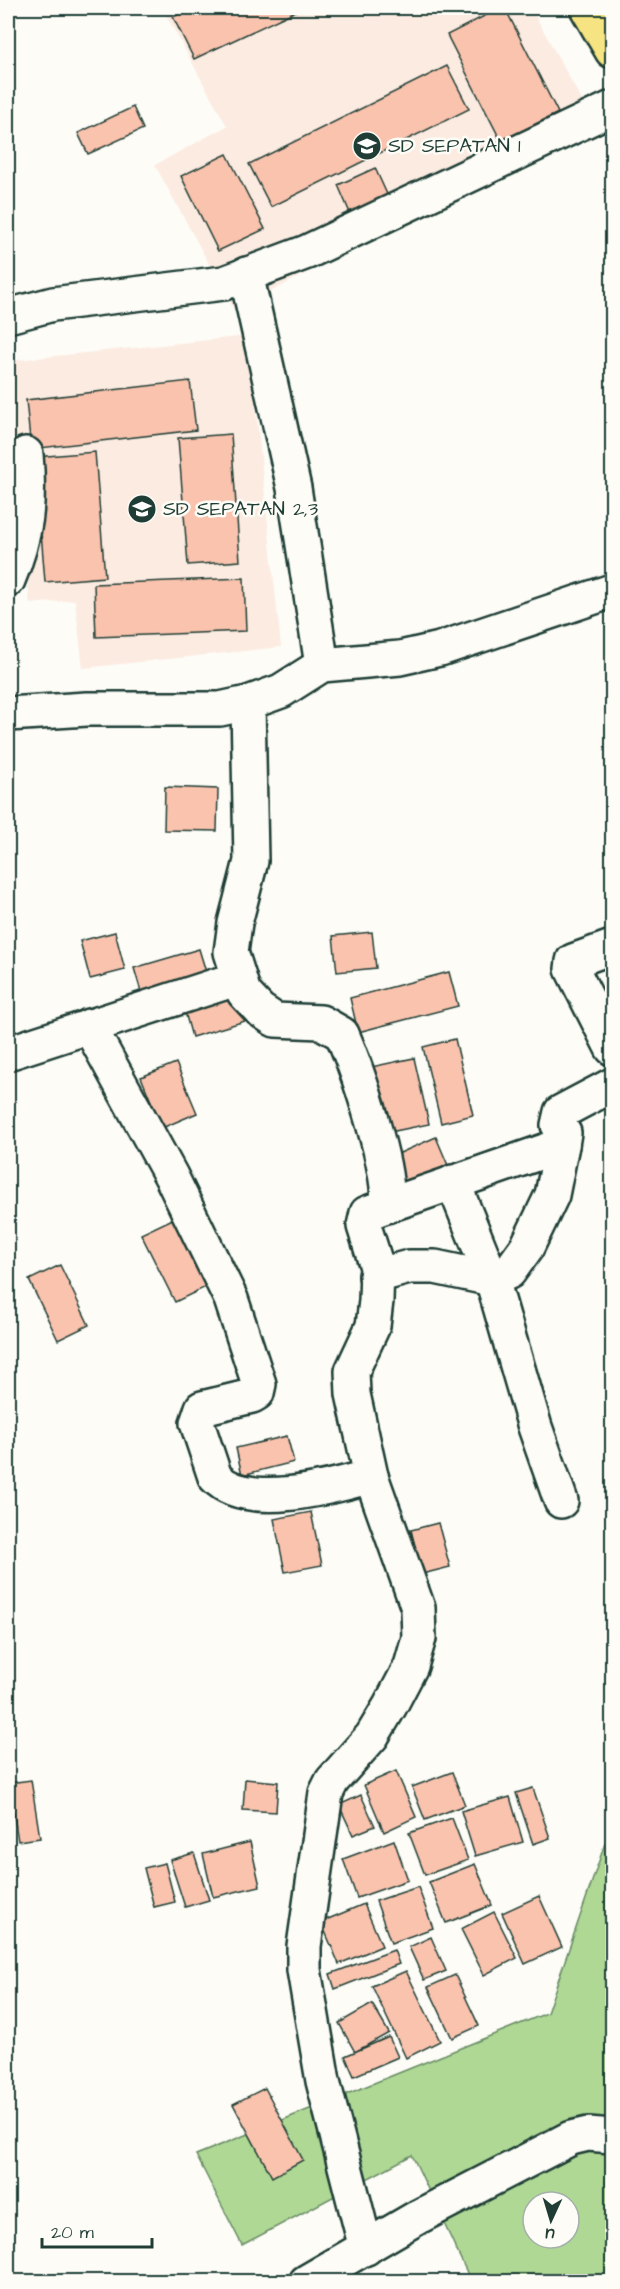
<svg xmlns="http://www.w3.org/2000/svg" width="620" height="2289" viewBox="0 0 620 2289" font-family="'Architects Daughter',sans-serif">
<rect width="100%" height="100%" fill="#fdfcf7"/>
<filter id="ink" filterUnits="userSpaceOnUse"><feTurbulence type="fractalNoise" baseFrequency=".0167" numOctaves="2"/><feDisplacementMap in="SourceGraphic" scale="12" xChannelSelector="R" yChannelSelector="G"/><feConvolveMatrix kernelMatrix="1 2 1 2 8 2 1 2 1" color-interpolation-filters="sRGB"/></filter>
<g filter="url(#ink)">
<g fill="#fcebe1" fill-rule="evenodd">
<path d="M 162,8 L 531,8 L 592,119 L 235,311 L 155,165 L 227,126 Z"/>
<path d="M 248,336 L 281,647 L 83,668 L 75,600 L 30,604 L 8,394 L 8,361 ZM 190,381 L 195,430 L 31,449 L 26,400 ZM 231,435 L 240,561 L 188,565 L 178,438 ZM 95,453 L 105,577 L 45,582 L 36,457 ZM 244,578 L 246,631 L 96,637 L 94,584 Z"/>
</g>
<path fill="#afd895" stroke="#678a64" stroke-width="1.5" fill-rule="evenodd" d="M 612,1823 L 612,2281 L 471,2281 L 412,2155 L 242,2245 L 196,2155 L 547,2013 ZM 533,2202 L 569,2202 L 569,2238 L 533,2238 Z"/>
<g fill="#fac3ae" stroke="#1f3d34" stroke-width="1.5">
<path d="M 193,8 L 302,8 L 194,59 L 173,17 Z"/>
<path d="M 500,8 L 505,8 L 558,113 L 501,141 L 447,35 Z"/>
<path d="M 447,66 L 469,109 L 271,207 L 249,164 Z"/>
<path d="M 133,107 L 143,129 L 88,154 L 78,133 Z"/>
<path d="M 227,154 L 265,229 L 218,251 L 181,176 Z"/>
<path d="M 375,168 L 391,203 L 353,220 L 338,185 Z"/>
<path d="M 190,381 L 196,430 L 31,449 L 26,400 Z"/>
<path d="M 231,434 L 240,561 L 188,565 L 178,438 Z"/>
<path d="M 95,452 L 105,577 L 45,582 L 35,457 Z"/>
<path d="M 244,578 L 246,631 L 96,637 L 94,584 Z"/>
<path d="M 165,787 L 218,789 L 217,831 L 164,830 Z"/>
<path d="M 115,932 L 125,970 L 90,979 L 80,941 Z"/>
<path d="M 372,932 L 376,968 L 337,972 L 333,936 Z"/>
<path d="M 199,949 L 210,985 L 145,1005 L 134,968 Z"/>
<path d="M 449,972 L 458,1006 L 358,1032 L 350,998 Z"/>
<path d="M 235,983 L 245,1021 L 192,1037 L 181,998 Z"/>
<path d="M 455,1039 L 473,1115 L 441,1123 L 423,1047 Z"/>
<path d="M 414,1058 L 429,1124 L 385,1133 L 371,1067 Z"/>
<path d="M 176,1063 L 197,1113 L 162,1128 L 141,1077 Z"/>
<path d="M 436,1137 L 450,1170 L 405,1189 L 391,1157 Z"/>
<path d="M 181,1215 L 214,1283 L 175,1302 L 141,1234 Z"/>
<path d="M 60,1265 L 89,1325 L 58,1340 L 29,1280 Z"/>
<path d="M 287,1436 L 294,1462 L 242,1475 L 236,1448 Z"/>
<path d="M 311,1512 L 322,1565 L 285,1572 L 274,1519 Z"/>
<path d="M 438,1523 L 450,1567 L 422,1574 L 411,1530 Z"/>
<path d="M 396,1771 L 416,1817 L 384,1832 L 364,1785 Z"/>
<path d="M 452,1772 L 465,1805 L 425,1820 L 412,1787 Z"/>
<path d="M 245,1779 L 278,1782 L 276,1812 L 243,1810 Z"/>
<path d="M 31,1780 L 40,1838 L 18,1841 L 9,1783 Z"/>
<path d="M 533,1788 L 550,1838 L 533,1844 L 516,1793 Z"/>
<path d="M 361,1795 L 375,1826 L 353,1835 L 339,1805 Z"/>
<path d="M 510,1797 L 523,1842 L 475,1856 L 461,1811 Z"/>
<path d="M 452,1818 L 468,1860 L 425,1875 L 409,1833 Z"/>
<path d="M 394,1840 L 408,1880 L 357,1898 L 343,1859 Z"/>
<path d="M 250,1842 L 260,1886 L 213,1897 L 203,1854 Z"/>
<path d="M 194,1853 L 209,1900 L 185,1907 L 170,1860 Z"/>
<path d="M 165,1863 L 175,1902 L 154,1907 L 144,1868 Z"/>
<path d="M 475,1864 L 492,1905 L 446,1923 L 429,1882 Z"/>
<path d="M 418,1887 L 433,1928 L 391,1943 L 376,1901 Z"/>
<path d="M 539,1896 L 562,1947 L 525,1964 L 502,1913 Z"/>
<path d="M 364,1904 L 382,1946 L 339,1964 L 321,1922 Z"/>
<path d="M 494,1912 L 517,1958 L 484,1975 L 461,1929 Z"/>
<path d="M 431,1937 L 446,1971 L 424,1980 L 409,1947 Z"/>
<path d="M 394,1950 L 399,1964 L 335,1989 L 330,1974 Z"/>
<path d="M 406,1971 L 440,2041 L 406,2058 L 372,1986 Z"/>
<path d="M 455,1975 L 479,2026 L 452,2038 L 428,1987 Z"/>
<path d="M 372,2004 L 389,2033 L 355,2052 L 339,2023 Z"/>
<path d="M 389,2037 L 398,2057 L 354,2076 L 345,2056 Z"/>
<path d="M 265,2088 L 303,2160 L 272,2177 L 233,2104 Z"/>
</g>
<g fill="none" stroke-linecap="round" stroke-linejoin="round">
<g stroke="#1f3d34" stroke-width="38">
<g id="minor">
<path d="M 246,274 L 294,488 L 322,665"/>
<path d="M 8,316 L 53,304 L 224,283 L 307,252 L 612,108"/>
<path d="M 8,580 C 27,535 30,503 26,454"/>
<path d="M 248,703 L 251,861 L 235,923 L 231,952 L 244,993 L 260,1010 L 275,1020 L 321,1022 L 342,1034 C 355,1064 395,1178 386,1206 L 367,1213 L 364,1226 L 377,1267 L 376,1301 L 373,1326 L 352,1371 L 353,1394 L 371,1476 L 418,1608 L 419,1638 L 411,1666 L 390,1706 L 372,1736 L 332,1781 L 326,1793 L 304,1946 L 304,1970 L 323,2081 L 366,2248"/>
<path d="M 8,714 L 87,709 L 220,709 L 248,703 L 281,691 L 322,665 L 400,658 L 440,649 L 612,591"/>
<path d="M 612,947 L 573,961 L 572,969 L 612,1048"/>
<path d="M 89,1026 L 171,1176 L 231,1299 L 259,1384 L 257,1393 L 252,1396 L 202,1408 L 197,1423 L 215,1477 C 247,1511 332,1487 371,1476"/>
<path d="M 8,1053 L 239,978"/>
<path d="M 453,1182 L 492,1279 L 535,1427 L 561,1501"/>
<path d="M 386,1206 L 562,1145 L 564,1133 L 558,1125 L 561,1112 L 612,1085"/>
<path d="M 376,1276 L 409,1267 L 435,1267 L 492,1279 L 509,1272 L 527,1247 L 552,1195 L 562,1145"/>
<path d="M 306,2282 L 418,2217 L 571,2138 L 588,2134 L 612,2136"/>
</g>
</g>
<g stroke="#1f3d34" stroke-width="38">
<path id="major" d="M 587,8 L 612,51"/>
</g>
<use href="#minor" stroke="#fdfcf7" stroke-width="33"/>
<use href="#major" stroke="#f6e381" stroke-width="33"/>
</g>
</g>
<defs>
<g id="school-disc" transform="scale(1.5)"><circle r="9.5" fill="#1f3d34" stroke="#fdfcf7"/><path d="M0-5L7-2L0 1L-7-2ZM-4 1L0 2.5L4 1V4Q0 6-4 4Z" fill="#fff"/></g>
</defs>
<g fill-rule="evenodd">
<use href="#school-disc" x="367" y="146"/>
<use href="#school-disc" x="142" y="509"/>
</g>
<g text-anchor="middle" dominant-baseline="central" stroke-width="5" stroke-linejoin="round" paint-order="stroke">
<g font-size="20" fill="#1f3d34" stroke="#fdfcf7" text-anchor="start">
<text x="388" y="146">SD SEPATAN 1</text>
<text x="163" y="509">SD SEPATAN 2,3</text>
</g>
</g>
<rect width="620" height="2289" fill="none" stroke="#fdfcf7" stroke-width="30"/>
<rect x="15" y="15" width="590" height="2259" fill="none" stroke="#1f3d34" stroke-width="2" filter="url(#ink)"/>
<g transform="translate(551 2220) rotate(184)"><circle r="28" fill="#fdfcf7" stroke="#a4b0a9" stroke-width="1.5"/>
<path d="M0-4.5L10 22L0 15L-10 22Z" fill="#1f3d34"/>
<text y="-9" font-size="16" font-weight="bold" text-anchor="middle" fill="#1f3d34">U</text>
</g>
<path d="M42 2238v9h110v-9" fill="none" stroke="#1f3d34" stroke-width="3"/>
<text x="51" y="2238" font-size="18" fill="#1f3d34" stroke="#fdfcf7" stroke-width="4.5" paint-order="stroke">20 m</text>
</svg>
